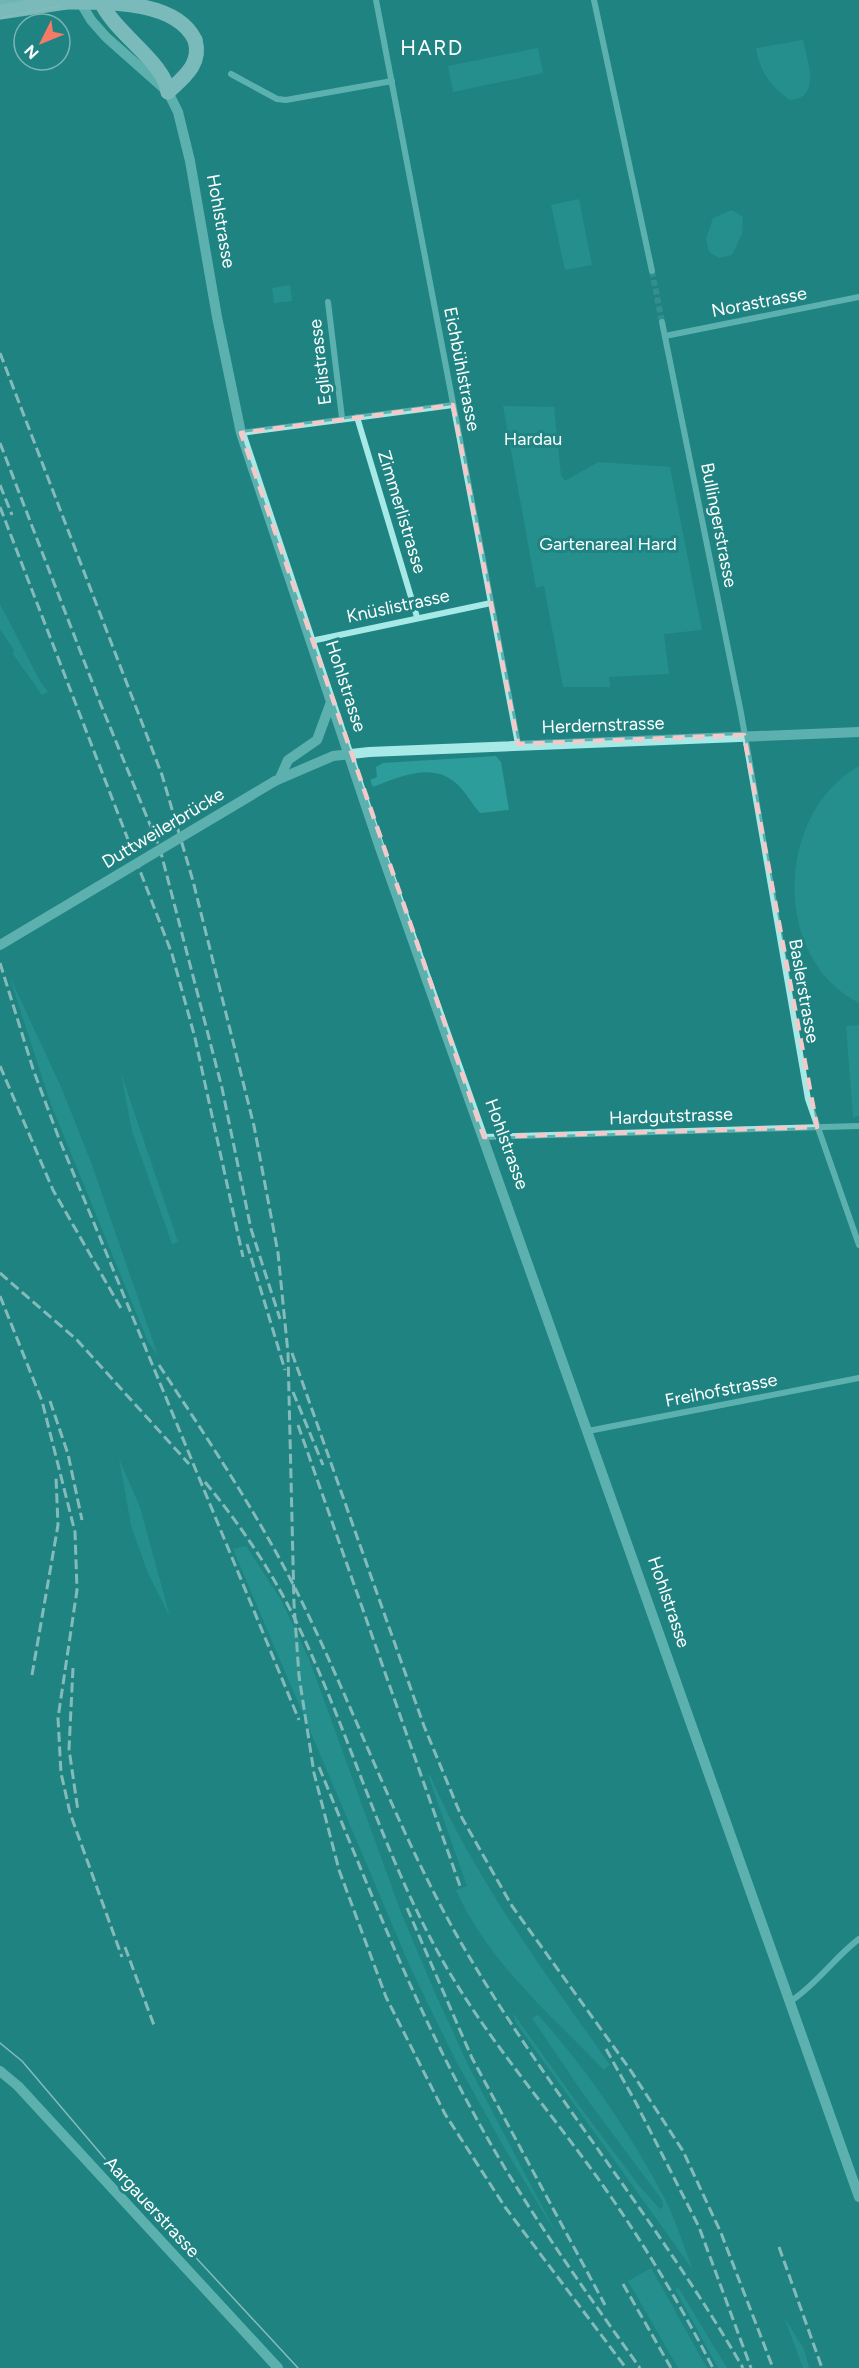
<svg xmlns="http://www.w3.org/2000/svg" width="859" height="2368" viewBox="0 0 859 2368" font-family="Figtree,sans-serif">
<rect width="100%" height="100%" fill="#1f8382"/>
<g fill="#2c9d9a">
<path d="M 803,40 C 807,60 822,98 790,100 C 770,86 760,72 756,48 Z"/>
<path d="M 538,48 L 543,73 L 453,92 L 448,66 Z"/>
<path d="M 579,199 L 592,265 L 565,270 L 551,205 Z"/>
<path d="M 732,210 L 743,217 L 742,234 L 732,255 L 719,258 L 709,252 L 706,239 L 713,218 Z"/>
<path d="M 290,285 L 292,301 L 274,303 L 272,288 Z"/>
<path d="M 503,406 L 554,407 L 561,475 L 565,481 L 598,462 L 670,467 L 702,630 L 664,634 L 669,674 L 609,677 L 610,687 L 563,687 L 544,586 L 536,588 Z"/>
<path d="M 0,604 L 40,681 L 48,692 L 42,695 L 13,654 L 14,650 L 0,629 Z"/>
<path d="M 496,756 L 501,762 L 509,810 L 480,813 C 473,805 467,795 460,787 C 435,760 401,776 373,787 L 370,780 L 377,777 L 376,767 L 383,763 Z"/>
<path d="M 859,766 L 859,1003 C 771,959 775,813 859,766 Z"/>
<path d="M 9,975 L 62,1089 L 92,1165 L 158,1356 L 148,1342 L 50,1102 Z"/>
<path d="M 859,1025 L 859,1116 L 853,1117 L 846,1026 Z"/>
<path d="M 121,1073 L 178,1242 L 172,1244 L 132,1131 Z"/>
<path d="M 119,1459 L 140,1507 L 170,1617 L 147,1571 L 131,1525 Z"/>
<path d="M 246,1546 L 281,1600 L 309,1659 L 402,1915 L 435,1993 L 470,2069 L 557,2235 L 505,2149 L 455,2059 L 411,1969 L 233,1549 Z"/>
<path d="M 428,1775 L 430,1775 C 475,1880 544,1971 610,2065 L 604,2070 C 550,2014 488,1962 456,1890 L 467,1886 Z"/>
<path d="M 513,2013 L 580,2107 L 641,2188 L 660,2209 L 663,2207 L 662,2200 L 586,2098 L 532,2018 L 538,2015 C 589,2071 631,2135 666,2201 C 677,2223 684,2248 693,2270 L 516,2023 Z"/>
<path d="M 651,2268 L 707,2368 L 678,2368 L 628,2281 Z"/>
<path d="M 678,2287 L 727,2368 L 718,2368 L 675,2289 Z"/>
<path d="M 784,2317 L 804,2349 L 809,2368 L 803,2368 Z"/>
</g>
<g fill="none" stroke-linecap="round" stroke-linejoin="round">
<path stroke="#4c9c9b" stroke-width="6" stroke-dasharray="6 3" stroke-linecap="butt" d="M 652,271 L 662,322"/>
<g stroke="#a6e9e7" stroke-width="6">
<path d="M 376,0 L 518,744"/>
<path d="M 594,0 L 652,271"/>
<path d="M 231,74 L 277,99 L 286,100 L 392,81"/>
<path d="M 328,302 L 342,418"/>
<path d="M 662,322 L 741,713 L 808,1099 L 859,1245"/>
<path d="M 665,336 L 859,297"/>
<path d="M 357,417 L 417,617"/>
<path d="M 241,433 L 453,405"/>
<path d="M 311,641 L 491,603"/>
<path d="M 484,1137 L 859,1126"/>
<path d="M 588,1431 L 859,1378"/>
<path d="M 791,2001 C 817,1984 834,1958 859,1939"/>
</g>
<g stroke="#a6e9e7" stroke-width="10">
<path d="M 79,0 L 91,20 L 106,37 L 168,92 L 178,112 L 190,161 L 217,317 L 241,433 L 380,848 L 859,2197"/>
<path d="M 280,778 L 288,760 L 317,740 L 331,702"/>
<path d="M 275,781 L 333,756 L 369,752 L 859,732"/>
<path d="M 0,2071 L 18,2086 L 278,2368"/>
</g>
<path stroke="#d1f7f7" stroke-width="12" d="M 0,4 L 25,0"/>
<g stroke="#e9fdfe" stroke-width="15">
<path d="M 100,0 C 113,32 165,62 168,92"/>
<path d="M 0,12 L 66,2"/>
<path d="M 168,92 C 184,77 202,64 195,40"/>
</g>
<g stroke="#fff" stroke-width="1.5">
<path d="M 0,18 L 90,0"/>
<path d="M 0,2043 L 22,2061 L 112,2167 L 298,2368"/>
</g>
<g stroke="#fff" stroke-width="3" stroke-dasharray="10 4.5" stroke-linecap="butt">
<path d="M 0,353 L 162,775 L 193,881 L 254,1126 L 278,1253 L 288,1353 L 294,1604 L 299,1676 L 314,1773 L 339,1870 L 386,1997 L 445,2114 L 505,2207 L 626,2368"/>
<path d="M 0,443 L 101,705 L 160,849 L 222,1088 L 251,1229 L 280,1319"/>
<path d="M 0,485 L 12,515"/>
<path d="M 0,507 L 172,954 L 195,1038 L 243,1257"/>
<path d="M 0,963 L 33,1069 L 58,1136 L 299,1720"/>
<path d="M 0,1066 L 53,1190 L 122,1310"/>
<path d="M 247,1244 L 285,1370"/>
<path d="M 0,1273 L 77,1340 L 189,1464"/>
<path d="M 0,1296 L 42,1401 L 75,1532 L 77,1590 L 58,1718 L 61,1773 L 70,1813 L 122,1957"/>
<path d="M 292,1353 L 424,1726 L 462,1818 L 512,1906 L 629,2068 L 683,2151 L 721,2233 L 773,2368"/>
<path d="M 159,1365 C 209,1441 260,1517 301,1600 C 355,1710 396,1827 456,1934 C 542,2085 656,2217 743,2368"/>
<path d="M 293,1392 L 323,1465"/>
<path d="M 50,1401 L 68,1454 L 82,1520"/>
<path d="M 298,1425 L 460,1886"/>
<path d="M 205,1482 C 238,1522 267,1564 291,1611 C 347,1723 379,1846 440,1956 C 481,2030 536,2094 586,2162 C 634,2227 676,2296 713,2368"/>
<path d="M 73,1668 L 69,1749 L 78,1811"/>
<path d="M 32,1675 L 58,1525 L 56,1477"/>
<path d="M 319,1767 C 367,1883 413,2003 474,2114 C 522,2203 581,2285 640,2368"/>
<path d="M 407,1908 L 472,2058 L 605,2305"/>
<path d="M 125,1947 L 155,2028"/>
<path d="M 606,2049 L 636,2103 L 699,2227 L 751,2368"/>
<path d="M 779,2247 L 822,2368"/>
<path d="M 623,2284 L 671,2368"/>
</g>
<path stroke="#a6e9e7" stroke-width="10" d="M 0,945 L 275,781"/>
<path stroke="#e9fdfe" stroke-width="15" d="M 66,2 C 106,2 176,0 195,40"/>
</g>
<path d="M0 0H859V2368H0ZM 453,405 L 518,744 L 744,735 L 817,1127 L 484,1137 L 241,433 Z" fill="#1f8382" fill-opacity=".55" fill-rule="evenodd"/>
<path fill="none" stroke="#f5c9c9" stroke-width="4.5" stroke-dasharray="12 8" stroke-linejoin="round" d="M 453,405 L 518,744 L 744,735 L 817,1127 L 484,1137 L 241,433 Z"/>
<g text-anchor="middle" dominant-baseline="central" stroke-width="6" stroke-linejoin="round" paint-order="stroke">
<g font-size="18" fill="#fff" stroke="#1f8382">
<text transform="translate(221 221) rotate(80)">Hohlstrasse</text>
<text transform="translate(759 302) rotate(-11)">Norastrasse</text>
<text transform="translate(320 362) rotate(-97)">Eglistrasse</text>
<text transform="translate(462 369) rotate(79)">Eichbühlstrasse</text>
<text transform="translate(402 512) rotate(73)">Zimmerlistrasse</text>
<text transform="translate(719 525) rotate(79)">Bullingerstrasse</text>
<text transform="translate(398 606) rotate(-12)">Knüslistrasse</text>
<text transform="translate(346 686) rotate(72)">Hohlstrasse</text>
<text transform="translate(603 725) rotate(-2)">Herdernstrasse</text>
<text transform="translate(163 828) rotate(-31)">Duttweilerbrücke</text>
<text transform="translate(804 991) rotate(80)">Baslerstrasse</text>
<text transform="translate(671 1116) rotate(-2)">Hardgutstrasse</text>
<text transform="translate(507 1144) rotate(70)">Hohlstrasse</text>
<text transform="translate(721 1390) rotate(-11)">Freihofstrasse</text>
<text transform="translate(669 1602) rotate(71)">Hohlstrasse</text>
<text transform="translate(152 2207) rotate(47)">Aargauerstrasse</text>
</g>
<g font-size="18" fill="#fcfffe" stroke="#1f8382">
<text x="533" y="439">Hardau</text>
<text x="608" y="544">Gartenareal Hard</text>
</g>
<g font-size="21" letter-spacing="1.5" fill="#fff" stroke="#1f8382">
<text x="432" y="47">HARD</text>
</g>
</g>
<g transform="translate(42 42) rotate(227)"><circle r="28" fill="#1f8382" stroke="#79b5b4" stroke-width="1.5"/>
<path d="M0-4.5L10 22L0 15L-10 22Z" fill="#f77a66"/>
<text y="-9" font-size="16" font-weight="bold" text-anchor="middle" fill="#ffffff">N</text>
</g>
</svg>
